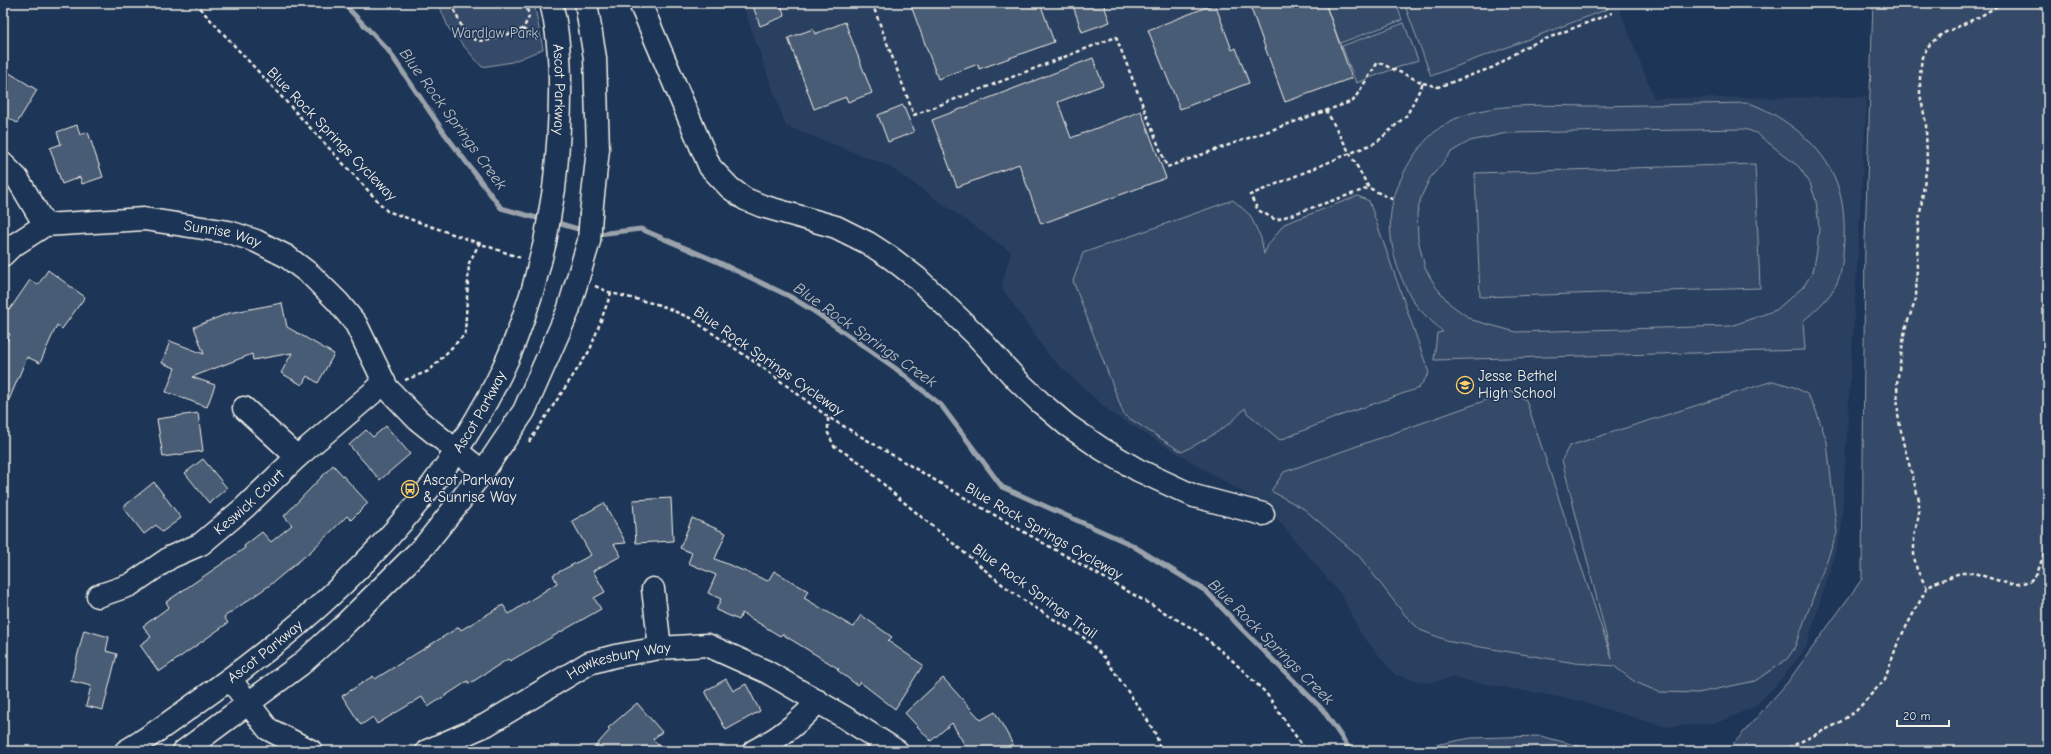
<svg xmlns="http://www.w3.org/2000/svg" width="2051" height="754" viewBox="0 0 2051 754" font-family="'Comic Neue',sans-serif">
<rect width="100%" height="100%" fill="#1d3557"/>
<filter id="ink" filterUnits="userSpaceOnUse"><feTurbulence type="fractalNoise" baseFrequency=".025" numOctaves="2"/><feDisplacementMap in="SourceGraphic" scale="8" xChannelSelector="R" yChannelSelector="G"/><feConvolveMatrix kernelMatrix="1 2 1 2 8 2 1 2 1" color-interpolation-filters="sRGB"/></filter>
<g filter="url(#ink)">
<path fill="#2a4060" d="M 742,3 L 1617,3 L 1654,98 L 1867,97 L 1841,534 L 1806,648 L 1778,683 L 1754,707 L 1717,723 L 1666,727 L 1576,700 L 1453,678 L 1426,683 L 1395,675 L 1361,634 L 1342,596 L 1267,507 L 1111,413 L 1050,357 L 1001,287 L 1011,252 L 887,165 L 786,126 Z"/>
<g fill="#354a67" stroke="#949ea8" fill-rule="evenodd">
<path d="M 438,3 L 534,3 L 543,49 L 512,62 L 482,67 L 449,29 Z"/>
<path d="M 1333,3 L 1396,3 L 1402,20 L 1340,43 L 1326,5 Z"/>
<path d="M 1404,3 L 1606,3 L 1608,9 L 1431,76 Z"/>
<path d="M 1873,3 L 2048,3 L 2048,751 L 1727,751 L 1787,683 L 1862,579 L 1865,239 Z"/>
<path d="M 1404,23 L 1418,60 L 1356,83 L 1342,46 Z"/>
<path d="M 1749,103 C 1766,109 1779,117 1794,128 C 1832,157 1846,191 1844,238 C 1843,252 1843,270 1837,283 C 1829,299 1816,310 1803,321 L 1805,350 L 1434,360 L 1437,333 L 1443,332 C 1434,323 1421,313 1414,302 C 1396,275 1385,233 1393,201 C 1401,172 1420,139 1447,123 C 1487,100 1550,106 1595,106 C 1646,105 1698,104 1749,103 ZM 1745,129 L 1756,133 L 1799,167 L 1810,183 L 1816,201 L 1819,227 L 1817,251 L 1813,272 L 1803,287 L 1776,310 L 1731,326 L 1516,332 L 1472,320 L 1450,304 L 1436,287 L 1425,268 L 1418,239 L 1417,214 L 1421,197 L 1430,178 L 1441,165 L 1451,152 L 1470,141 L 1507,133 Z"/>
<path d="M 1755,164 L 1760,288 L 1480,297 L 1475,173 Z"/>
<path d="M 1358,196 L 1369,201 L 1429,373 L 1419,388 L 1339,416 L 1280,440 L 1247,413 L 1245,408 C 1229,428 1204,440 1182,452 L 1124,415 L 1073,281 L 1083,253 L 1233,200 L 1250,215 L 1261,238 L 1264,254 L 1268,245 L 1284,224 Z"/>
<path d="M 1773,381 L 1794,387 L 1807,394 L 1815,408 L 1827,442 L 1837,533 L 1794,649 L 1787,659 L 1755,681 L 1698,693 L 1659,692 L 1635,682 L 1614,666 L 1575,663 L 1451,642 L 1420,630 L 1404,614 L 1359,556 L 1304,509 L 1271,491 L 1284,472 L 1512,391 L 1526,400 L 1612,659 L 1562,460 L 1569,446 Z"/>
<path d="M 1541,736 L 1597,751 L 1403,751 L 1471,738 Z"/>
</g>
<g fill="none" stroke-linecap="round" stroke-linejoin="round">
<g stroke="#9aa2ab" stroke-width="5">
<path d="M 343,3 L 388,50 L 445,134 L 501,208 L 544,220"/>
<path d="M 554,222 L 585,231"/>
<path d="M 594,233 L 598,234 L 641,229 L 718,262 L 789,296 L 812,310 L 895,368 L 941,405 L 1002,487 L 1130,544 L 1206,591 L 1242,629 L 1323,710 L 1351,751"/>
</g>
</g>
<g fill="#485b74" stroke="#f4f1e8">
<path d="M 752,3 L 780,3 L 785,16 L 760,26 Z"/>
<path d="M 910,3 L 1040,3 L 1054,42 L 979,69 L 978,64 L 938,79 Z"/>
<path d="M 1072,3 L 1103,3 L 1110,22 L 1082,32 Z"/>
<path d="M 1249,3 L 1325,3 L 1352,78 L 1285,102 Z"/>
<path d="M 1215,4 L 1232,50 L 1236,48 L 1249,83 L 1180,109 L 1148,30 Z"/>
<path d="M 845,22 L 872,93 L 848,102 L 846,97 L 814,109 L 788,38 L 813,29 L 815,34 Z"/>
<path d="M 1093,58 L 1103,85 L 1058,102 L 1071,138 L 1141,111 L 1166,178 L 1041,224 L 1019,164 L 957,187 L 932,120 Z"/>
<path d="M 3,69 L 37,90 L 17,123 L 3,114 Z"/>
<path d="M 903,105 L 914,132 L 888,142 L 878,115 Z"/>
<path d="M 77,125 L 80,135 L 88,132 L 103,177 L 82,184 L 80,177 L 62,184 L 50,148 L 61,144 L 57,132 Z"/>
<path d="M 48,270 L 85,297 L 62,329 L 57,325 L 40,363 L 27,357 L 3,414 L 3,348 L 10,334 L 3,331 L 3,317 L 7,308 L 10,309 L 30,280 L 38,285 Z"/>
<path d="M 282,303 L 287,327 L 334,354 L 318,383 L 307,376 L 302,385 L 281,373 L 292,353 L 253,360 L 252,354 L 192,377 L 215,385 L 207,407 L 166,392 L 175,368 L 162,363 L 170,341 L 204,354 L 194,327 L 229,313 Z"/>
<path d="M 198,413 L 203,451 L 163,457 L 157,419 Z"/>
<path d="M 386,426 L 410,454 L 380,480 L 349,445 L 366,430 L 373,437 Z"/>
<path d="M 203,459 L 227,488 L 209,503 L 185,473 Z"/>
<path d="M 333,465 L 368,503 L 351,520 L 347,516 L 310,552 L 270,585 L 224,617 L 228,623 L 159,672 L 140,645 L 151,637 L 143,626 L 169,607 L 166,602 L 245,548 L 244,546 L 262,532 L 271,542 L 292,525 L 284,516 Z"/>
<path d="M 154,482 L 181,518 L 162,532 L 156,525 L 144,534 L 123,507 Z"/>
<path d="M 671,498 L 673,541 L 636,543 L 633,500 Z"/>
<path d="M 604,503 L 626,543 L 614,544 L 621,556 L 593,571 L 605,592 L 594,598 L 601,609 L 510,661 L 508,659 L 469,684 L 468,681 L 428,707 L 422,697 L 377,724 L 373,717 L 361,725 L 342,696 L 373,676 L 375,679 L 459,627 L 461,630 L 503,605 L 509,614 L 557,583 L 553,575 L 591,555 L 572,521 Z"/>
<path d="M 692,518 L 726,533 L 715,559 L 768,581 L 774,571 L 808,591 L 804,598 L 853,627 L 861,615 L 892,637 L 888,641 L 923,665 L 895,709 L 860,682 L 857,685 L 837,670 L 839,669 L 782,634 L 780,636 L 742,613 L 739,620 L 716,610 L 721,599 L 708,593 L 716,575 L 688,563 L 692,553 L 680,548 Z"/>
<path d="M 84,630 L 109,637 L 106,651 L 117,654 L 103,710 L 86,706 L 91,686 L 71,681 Z"/>
<path d="M 943,678 L 981,720 L 995,712 L 1013,744 L 1000,751 L 968,751 L 952,723 L 931,741 L 905,713 Z"/>
<path d="M 726,679 L 733,691 L 746,684 L 760,711 L 726,730 L 705,691 Z"/>
<path d="M 637,703 L 662,732 L 653,739 L 663,751 L 591,751 L 610,730 L 608,728 Z"/>
</g>
<g fill="none" stroke-linecap="round" stroke-linejoin="round">
<g stroke="#f4f1e8" stroke-width="25">
<g id="minor">
<path d="M 640,3 L 710,167 L 730,188 L 745,199 L 762,206 L 836,227 L 868,243 L 891,258 L 917,278 L 976,335 L 1018,381 L 1040,402 L 1067,425 L 1102,449 L 1138,470 L 1194,496 L 1263,514"/>
<path d="M 3,164 L 17,178 L 45,225"/>
<path id="s1" d="M 3,255 L 11,247 L 45,225 L 144,219 L 229,232 L 256,241 L 286,256 L 311,275 L 338,302 L 356,324 L 387,388 L 418,420 L 483,472"/>
<path d="M 244,408 L 297,457"/>
<path d="M 653,589 L 660,648"/>
<path id="s2" d="M 98,596 L 130,585 L 171,557 L 201,544 L 244,508 L 297,457 L 384,383"/>
<path d="M 230,679 L 268,729 L 311,751"/>
<path id="s3" d="M 427,751 L 486,725 L 589,663 L 615,656 L 660,648 L 707,645 L 767,672 L 844,717 L 897,751"/>
<path d="M 754,751 C 778,739 800,722 818,701"/>
</g>
</g>
<g stroke="#f4f1e8" stroke-width="25">
<g id="major">
<path id="s4" d="M 551,3 C 565,56 560,134 554,189"/>
<path d="M 586,3 L 595,58 L 598,149 L 591,214"/>
<path id="s5" d="M 126,751 C 155,734 182,713 209,694 C 331,607 446,497 508,358 C 518,336 525,312 533,289"/>
<path d="M 184,751 L 300,665 L 343,626 L 425,545 L 483,472 L 524,411 L 568,311"/>
</g>
</g>
<g stroke="#f4f1e8" stroke-width="2.5" stroke-dasharray="4 3" stroke-linecap="butt">
<path d="M 195,3 L 387,211 L 521,258"/>
<path d="M 452,3 C 469,53 480,44 523,29 L 529,17 L 526,3"/>
<path d="M 872,3 L 914,115 L 1116,37 L 1167,167 L 1353,101 L 1378,62 L 1423,83 L 1407,115 L 1377,142 L 1250,195 L 1258,210 L 1276,220 L 1369,188 L 1394,200"/>
<path d="M 523,29 L 537,39"/>
<path d="M 1423,83 L 1438,87 L 1494,67 L 1525,47 L 1612,13"/>
<path d="M 1326,110 L 1369,188"/>
<path d="M 595,286 L 611,293 L 660,305 L 690,318 L 762,367 L 828,417 L 977,505 L 1197,631 L 1233,661 L 1266,693 L 1306,751"/>
<path d="M 405,380 L 429,371 L 465,334 L 469,263 L 480,242"/>
<path d="M 828,418 L 828,433 L 834,446 L 861,463 L 894,494 L 1003,585 L 1029,604 L 1083,637 L 1105,658 L 1148,721 L 1156,735 L 1161,751"/>
<path d="M 529,442 L 590,350 L 611,293"/>
<path d="M 1927,588 L 1917,570 L 1914,557 L 1914,537 L 1919,514 L 1919,500 L 1903,442 L 1898,415 L 1897,383 L 1905,329 L 1916,299 L 1918,228 L 1927,164 L 1926,124 L 1920,94 L 1920,74 L 1922,57 L 1930,44 L 1942,34 L 1981,16 L 2002,3"/>
<path d="M 1782,751 L 1837,724 L 1857,710 L 1885,679 L 1898,642 L 1927,588 L 1937,582 L 1960,573 L 1974,573 L 2009,584 L 2019,584 L 2030,581 L 2037,574 L 2048,542"/>
</g>
<use href="#minor" stroke="#1d3557" stroke-width="22"/>
<use href="#major" stroke="#1d3557" stroke-width="22"/>
<g stroke="#f4f1e8" stroke-width="25" stroke-linecap="butt">
<g id="major-bridge">
<path d="M 533,289 L 545,242 L 554,189"/>
<path d="M 568,311 L 589,241 L 591,214"/>
</g>
</g>
<use href="#major-bridge" stroke="#1d3557" stroke-width="22"/>
</g>
</g>
<defs>
<g id="school-ring" transform="scale(0.9)"><circle r="9.5" fill="#1d3557" stroke="#ffd166" stroke-width="1.5"/><path d="M0-5L7-2L0 1L-7-2ZM-4 1L0 2.5L4 1V4Q0 6-4 4Z" fill="#ffd166"/></g>
<g id="bus-ring" transform="scale(0.9)"><circle r="9.5" fill="#1d3557" stroke="#ffd166" stroke-width="1.5"/><path d="M-5-6H5V4H4V6H2V4H-2V6H-4V4H-5ZM-3.5-4V0h7V-4ZM-3.5 1.2v1.5H-2V1.2ZM2 1.2v1.5H3.5V1.2Z" fill="#ffd166"/></g>
</defs>
<g fill-rule="evenodd">
<use href="#school-ring" x="1465" y="385"/>
<use href="#bus-ring" x="410" y="489"/>
</g>
<g text-anchor="middle" dominant-baseline="central" stroke-width="3" stroke-linejoin="round" paint-order="stroke">
<g font-size="15" fill="#bbbfc1" stroke="#1d3557">
<text x="495" y="33">Wardlaw Park</text>
</g>
<g font-size="15" fill="#f4f1e8" stroke="#1d3557">
<text stroke="none"><textPath href="#s4" startOffset="87">Ascot Parkway</textPath></text>
<text transform="translate(332 134) rotate(46)">Blue Rock Springs Cycleway</text>
<text stroke="none"><textPath href="#s1" startOffset="231">Sunrise Way</textPath></text>
<text transform="translate(769 361) rotate(35)">Blue Rock Springs Cycleway</text>
<text stroke="none"><textPath href="#s5" startOffset="495">Ascot Parkway</textPath></text>
<text stroke="none"><textPath href="#s2" startOffset="180">Keswick Court</textPath></text>
<text transform="translate(1044 531) rotate(30)">Blue Rock Springs Cycleway</text>
<text transform="translate(1035 591) rotate(36)">Blue Rock Springs Trail</text>
<text stroke="none"><textPath href="#s5" startOffset="171">Ascot Parkway</textPath></text>
<text stroke="none"><textPath href="#s3" startOffset="214">Hawkesbury Way</textPath></text>
</g>
<g font-size="15" fill="#f4f1e8" stroke="#1d3557" text-anchor="start">
<text x="1478" y="376">Jesse Bethel<tspan x="1478" dy="17">High School</tspan></text>
<text x="423" y="480">Ascot Parkway<tspan x="423" dy="17">&amp; Sunrise Way</tspan></text>
</g>
<g font-size="16" font-style="italic" fill="#c0c3c4" stroke="#1d3557">
<text transform="translate(453 119) rotate(54)">Blue Rock Springs Creek</text>
<text transform="translate(865 335) rotate(35)">Blue Rock Springs Creek</text>
<text transform="translate(1271 642) rotate(45)">Blue Rock Springs Creek</text>
</g>
</g>
<rect width="2051" height="754" fill="none" stroke="#1d3557" stroke-width="16"/>
<rect x="8" y="8" width="2035" height="738" fill="none" stroke="#f4f1e8" stroke-width="1.5" filter="url(#ink)"/>
<path d="M1897 720v6h52v-6" fill="none" stroke="#f4f1e8" stroke-width="2"/>
<text x="1903" y="720" font-size="12" fill="#f4f1e8" stroke="#1d3557" stroke-width="3" paint-order="stroke">20 m</text>
</svg>
